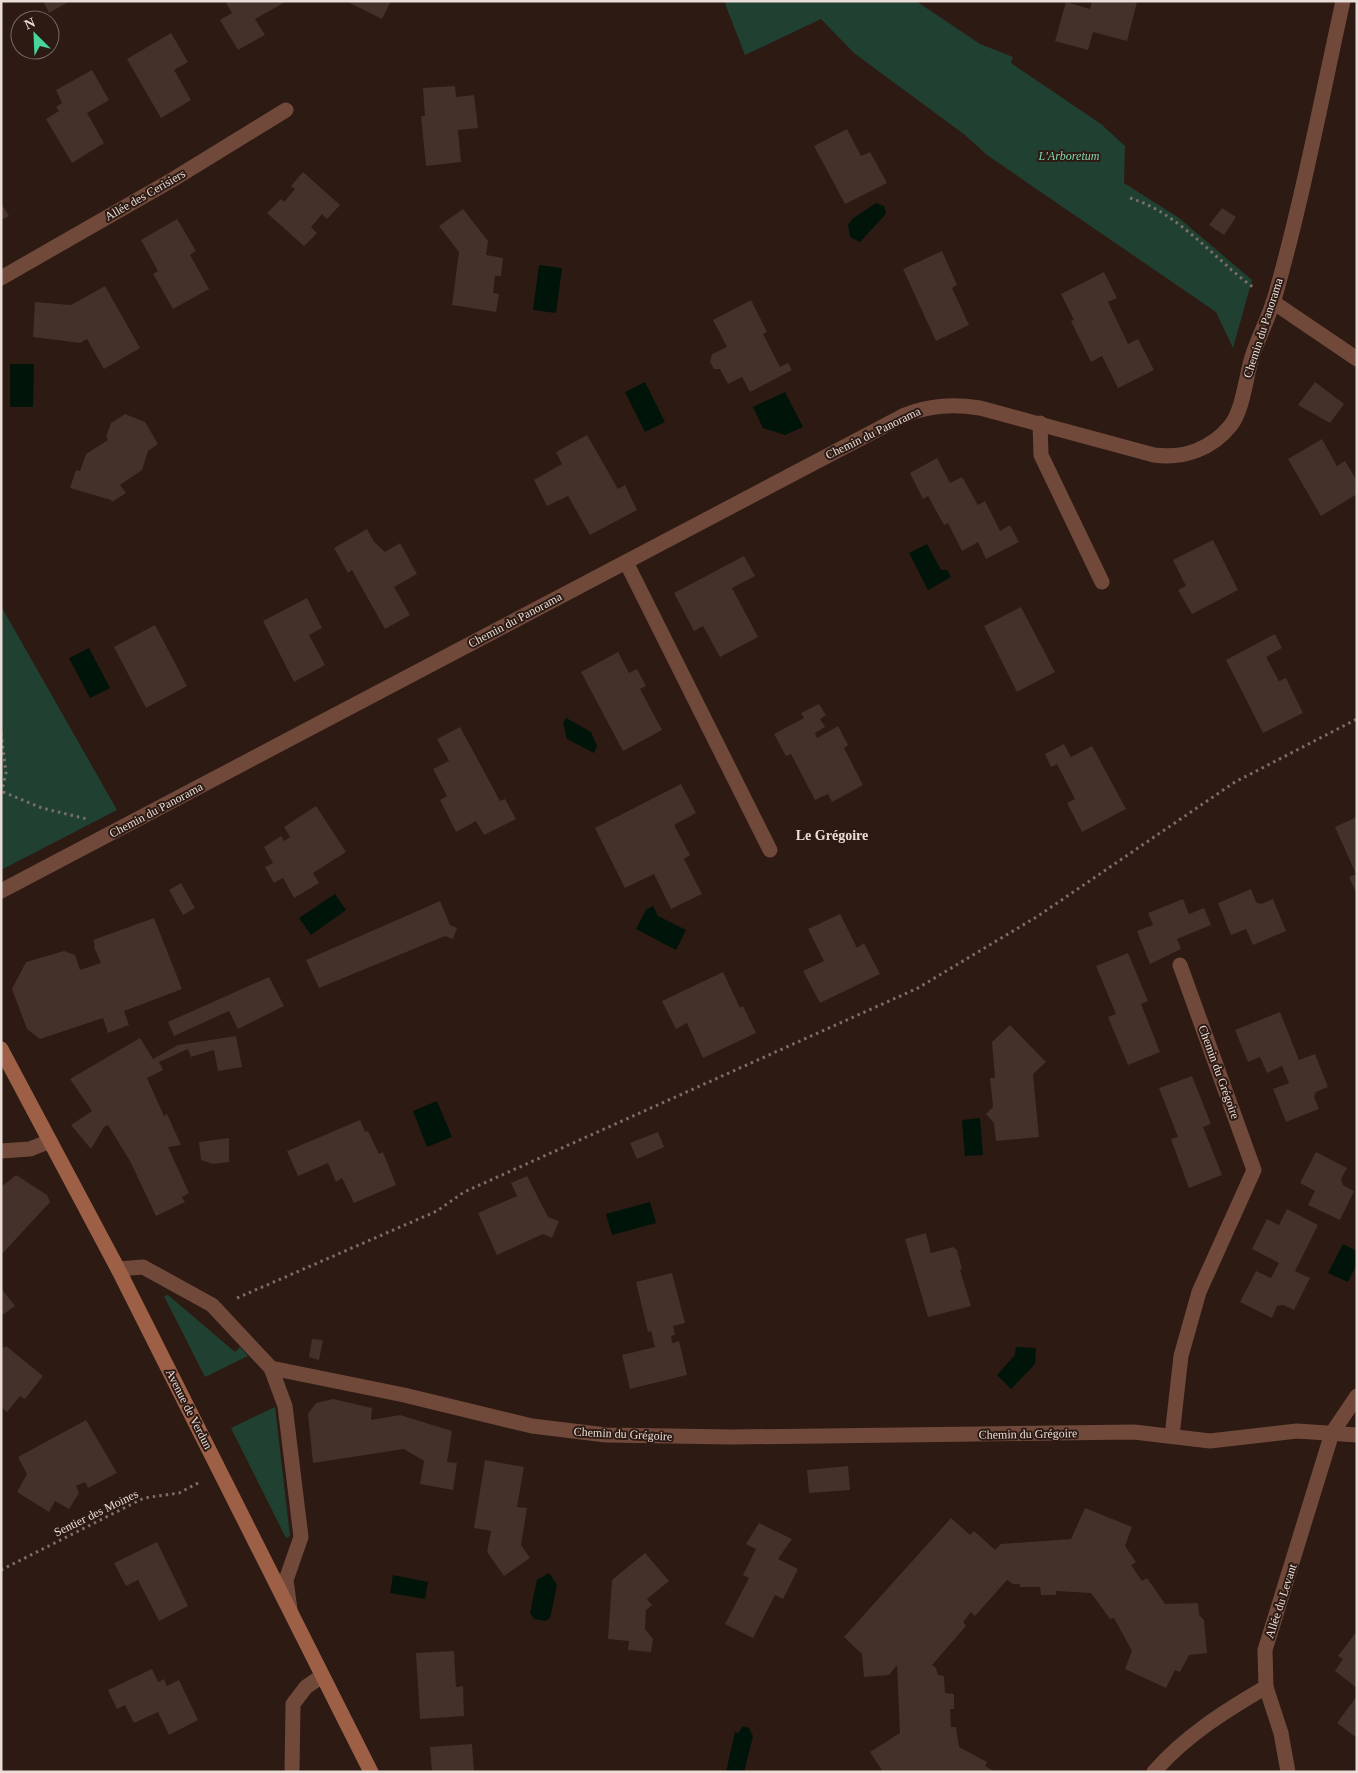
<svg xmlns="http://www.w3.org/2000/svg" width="1358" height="1773" viewBox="0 0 1358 1773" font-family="Georgia,serif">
<rect width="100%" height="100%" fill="#2c1a13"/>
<g fill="#204132">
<path d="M 724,1 L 916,1 L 980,44 L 1013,57 L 1011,63 L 1101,124 L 1125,146 L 1124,183 L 1179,218 L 1252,280 L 1233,348 L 1216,312 L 987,155 L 965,135 L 854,53 L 821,19 L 745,55 Z"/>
<path d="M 1,606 L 117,810 L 1,870 Z"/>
<path d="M 168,1295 L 235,1352 L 240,1347 L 248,1356 L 205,1377 L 164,1296 Z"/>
<path d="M 275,1407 L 290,1536 L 286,1538 L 231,1428 Z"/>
</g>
<g fill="#001409">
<path d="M 876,203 L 884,206 L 886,213 L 884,216 L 860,242 L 850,237 L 848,225 L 852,219 Z"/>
<path d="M 539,265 L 562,268 L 556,313 L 533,310 Z"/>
<path d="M 10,364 L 34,364 L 33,407 L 10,407 Z"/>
<path d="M 645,382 L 665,422 L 645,432 L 625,392 Z"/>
<path d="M 785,392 L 803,427 L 785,435 L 763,428 L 753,407 Z"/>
<path d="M 927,544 L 941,570 L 947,570 L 951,577 L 928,590 L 909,553 Z"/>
<path d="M 89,648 L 110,688 L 90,698 L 69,658 Z"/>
<path d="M 566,718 L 591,732 L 597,746 L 594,753 L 567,739 L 563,723 Z"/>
<path d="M 335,894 L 346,910 L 311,935 L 299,918 Z"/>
<path d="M 653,906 L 658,916 L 686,930 L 676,950 L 636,929 L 646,910 Z"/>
<path d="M 437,1101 L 452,1137 L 427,1147 L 413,1111 Z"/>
<path d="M 980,1118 L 983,1155 L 965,1156 L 962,1120 Z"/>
<path d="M 650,1202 L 656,1223 L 612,1235 L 606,1214 Z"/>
<path d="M 1343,1244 L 1357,1251 L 1357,1264 L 1348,1282 L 1328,1273 Z"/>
<path d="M 1016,1347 L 1036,1348 L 1035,1364 L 1011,1389 L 997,1375 L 1015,1355 Z"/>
<path d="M 549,1573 L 557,1585 L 550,1618 L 545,1621 L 534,1619 L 530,1613 L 537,1580 Z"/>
<path d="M 393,1575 L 428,1582 L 425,1599 L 390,1593 Z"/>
<path d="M 743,1726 L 749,1728 L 753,1736 L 744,1772 L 726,1772 L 735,1732 L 738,1733 Z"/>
</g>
<g fill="#443129">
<path d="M 43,1 L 70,1 L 49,13 Z"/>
<path d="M 230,1 L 287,1 L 255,19 L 265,35 L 238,50 L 220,20 L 232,13 L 226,3 Z"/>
<path d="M 351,1 L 391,1 L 382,19 L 350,3 Z"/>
<path d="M 1092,1 L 1137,2 L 1127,41 L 1093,32 L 1088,50 L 1055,41 L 1066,2 L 1090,9 Z"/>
<path d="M 171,33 L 188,62 L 174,70 L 191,100 L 161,118 L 127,59 Z"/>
<path d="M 92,70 L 109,100 L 87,113 L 104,143 L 72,163 L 46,119 L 59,111 L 56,107 L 62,103 L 56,90 Z"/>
<path d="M 455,86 L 456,97 L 474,95 L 478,128 L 458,130 L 461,162 L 426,166 L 421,116 L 425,116 L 423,88 Z"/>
<path d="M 847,129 L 861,156 L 870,152 L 887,183 L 845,204 L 814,146 Z"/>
<path d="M 303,172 L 340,205 L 327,219 L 322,214 L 311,227 L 317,233 L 304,246 L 267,213 L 281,199 L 284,202 L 295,189 L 291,186 Z"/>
<path d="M 1,203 L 9,216 L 1,220 Z"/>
<path d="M 1222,208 L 1236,217 L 1224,235 L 1209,225 Z"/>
<path d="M 463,209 L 488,241 L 486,255 L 503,258 L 501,276 L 495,276 L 493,293 L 499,294 L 496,312 L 452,305 L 459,252 L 439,226 Z"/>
<path d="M 177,219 L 196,251 L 190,255 L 209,289 L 173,309 L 153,274 L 158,271 L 141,240 Z"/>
<path d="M 942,251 L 957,285 L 952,288 L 969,325 L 936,341 L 903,269 Z"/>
<path d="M 1104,272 L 1117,298 L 1108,302 L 1128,344 L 1138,339 L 1154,370 L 1118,388 L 1102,356 L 1091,362 L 1071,321 L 1074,320 L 1061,294 Z"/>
<path d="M 105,286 L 140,348 L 104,369 L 87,339 L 80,343 L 33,337 L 35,302 L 71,305 Z"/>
<path d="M 751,300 L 767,332 L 763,334 L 780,367 L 788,363 L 792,370 L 750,392 L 742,377 L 728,384 L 720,369 L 714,369 L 710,362 L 712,354 L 727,347 L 713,320 Z"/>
<path d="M 1315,382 L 1344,404 L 1330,423 L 1298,405 Z"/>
<path d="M 125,414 L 145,422 L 158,444 L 148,451 L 142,470 L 120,485 L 126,493 L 112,502 L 111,500 L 70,488 L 76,470 L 80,471 L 86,454 L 108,440 L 106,437 L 111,423 Z"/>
<path d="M 587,435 L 618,489 L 625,485 L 637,510 L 590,535 L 568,496 L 547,506 L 534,480 L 562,464 L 556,452 Z"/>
<path d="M 1322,439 L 1337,466 L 1345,461 L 1357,481 L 1357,494 L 1321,516 L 1288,459 Z"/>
<path d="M 937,458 L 950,483 L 962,477 L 978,505 L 985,501 L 1000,531 L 1010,525 L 1019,542 L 986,559 L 978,542 L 962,551 L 948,523 L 944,525 L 928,496 L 923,499 L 910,473 Z"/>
<path d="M 367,529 L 374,542 L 385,552 L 400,543 L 417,574 L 394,587 L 410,615 L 385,629 L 352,570 L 348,573 L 334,548 Z"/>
<path d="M 1213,540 L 1238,590 L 1192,614 L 1178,590 L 1186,586 L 1173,560 Z"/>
<path d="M 744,556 L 755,576 L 732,588 L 758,637 L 720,657 L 703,626 L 694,631 L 674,593 Z"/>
<path d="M 307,598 L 322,628 L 309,635 L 325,665 L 294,682 L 263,621 Z"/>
<path d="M 1021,607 L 1055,672 L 1017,692 L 984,626 Z"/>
<path d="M 155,625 L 187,686 L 146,708 L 114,647 Z"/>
<path d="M 1275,634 L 1282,648 L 1266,657 L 1279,681 L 1286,678 L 1303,713 L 1263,733 L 1226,660 Z"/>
<path d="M 618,652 L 629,673 L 637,669 L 646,686 L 640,689 L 662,730 L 623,751 L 581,672 Z"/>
<path d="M 819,704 L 826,715 L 820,719 L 825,727 L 815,733 L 817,738 L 838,726 L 848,745 L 844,748 L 863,785 L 832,802 L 828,794 L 815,800 L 791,754 L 786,756 L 774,734 L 804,718 L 801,713 Z"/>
<path d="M 460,727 L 500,801 L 505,799 L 516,819 L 484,835 L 476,821 L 456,832 L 440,800 L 447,796 L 433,769 L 449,761 L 437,739 Z"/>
<path d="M 1064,744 L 1071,757 L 1092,746 L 1126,809 L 1082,832 L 1067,803 L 1075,799 L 1057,764 L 1051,767 L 1045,754 Z"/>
<path d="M 681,784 L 696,813 L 674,825 L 690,855 L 684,859 L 702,894 L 671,909 L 654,874 L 625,888 L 595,828 Z"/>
<path d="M 316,806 L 346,852 L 313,873 L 319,883 L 294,898 L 283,878 L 274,883 L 265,867 L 273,863 L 264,847 L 281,836 L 284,841 L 290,837 L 284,827 Z"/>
<path d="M 1357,817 L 1357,895 L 1349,877 L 1356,874 L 1335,827 Z"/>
<path d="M 181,883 L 195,908 L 183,915 L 169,890 Z"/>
<path d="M 1251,889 L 1256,902 L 1261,904 L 1273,899 L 1286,931 L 1253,945 L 1246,929 L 1231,935 L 1218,903 Z"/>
<path d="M 1183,899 L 1189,914 L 1204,908 L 1211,925 L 1177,939 L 1181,949 L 1150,964 L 1137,931 L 1153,925 L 1148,913 Z"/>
<path d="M 440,901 L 450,925 L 457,928 L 453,939 L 445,936 L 319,988 L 306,960 Z"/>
<path d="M 840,914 L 857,948 L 864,943 L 880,974 L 820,1003 L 803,971 L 824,961 L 808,929 Z"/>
<path d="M 154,918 L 182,989 L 124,1011 L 129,1025 L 108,1033 L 103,1018 L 40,1039 L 27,1029 L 12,989 L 26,962 L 64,951 L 75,955 L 80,970 L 101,963 L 94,947 L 95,945 L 93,940 Z"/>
<path d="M 1128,953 L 1148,1001 L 1141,1004 L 1160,1052 L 1128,1065 L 1108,1017 L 1116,1014 L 1096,966 Z"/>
<path d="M 723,972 L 740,1008 L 743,1006 L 756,1033 L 703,1058 L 687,1023 L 676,1029 L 662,1001 Z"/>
<path d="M 269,977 L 284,1006 L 238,1029 L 229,1011 L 174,1036 L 168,1022 Z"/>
<path d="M 1280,1012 L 1299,1060 L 1315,1054 L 1328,1087 L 1316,1092 L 1314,1097 L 1319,1109 L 1286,1122 L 1273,1089 L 1289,1083 L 1282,1066 L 1267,1073 L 1260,1057 L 1248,1062 L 1235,1030 Z"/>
<path d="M 1010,1025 L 1046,1062 L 1033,1074 L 1039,1137 L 996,1141 L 994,1123 L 986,1114 L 993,1107 L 990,1078 L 995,1078 L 992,1042 Z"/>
<path d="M 236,1036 L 242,1067 L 218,1071 L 214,1050 L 191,1057 L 188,1049 L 159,1062 L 163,1070 L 147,1078 L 164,1116 L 167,1114 L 181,1145 L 168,1147 L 189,1193 L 182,1197 L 185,1202 L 156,1216 L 130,1161 L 108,1125 L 104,1127 L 91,1149 L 71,1125 L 92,1111 L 70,1079 L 140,1038 L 153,1059 L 178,1045 Z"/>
<path d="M 1192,1076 L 1211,1124 L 1203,1127 L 1222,1175 L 1189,1188 L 1171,1139 L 1178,1137 L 1159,1088 Z"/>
<path d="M 360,1120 L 365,1132 L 368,1131 L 379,1154 L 383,1152 L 396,1185 L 354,1203 L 342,1178 L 336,1182 L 328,1163 L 298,1176 L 287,1151 Z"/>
<path d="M 658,1132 L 664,1147 L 637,1159 L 630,1143 Z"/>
<path d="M 229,1138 L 229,1162 L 213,1164 L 201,1160 L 199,1142 Z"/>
<path d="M 1316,1152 L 1347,1168 L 1341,1179 L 1343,1185 L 1354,1191 L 1340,1220 L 1308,1205 L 1315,1191 L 1300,1183 Z"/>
<path d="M 16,1175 L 47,1195 L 50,1202 L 1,1255 L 1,1187 Z"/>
<path d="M 527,1176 L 548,1217 L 559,1221 L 552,1238 L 543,1234 L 497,1255 L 478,1213 L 517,1196 L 511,1183 Z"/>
<path d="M 1287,1209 L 1318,1225 L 1295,1271 L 1310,1278 L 1294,1310 L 1283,1305 L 1277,1306 L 1272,1318 L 1240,1302 L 1256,1271 L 1271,1278 L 1279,1263 L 1252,1249 L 1267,1219 L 1279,1225 Z"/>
<path d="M 926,1233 L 931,1253 L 953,1247 L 957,1250 L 962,1269 L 960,1270 L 971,1306 L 928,1317 L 905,1239 Z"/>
<path d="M 672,1273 L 685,1323 L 673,1326 L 675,1335 L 671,1336 L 672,1343 L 679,1341 L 687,1375 L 630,1389 L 622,1355 L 655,1347 L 651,1331 L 648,1332 L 636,1282 Z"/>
<path d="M 1,1288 L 15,1306 L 1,1316 Z"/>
<path d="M 312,1339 L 323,1340 L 319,1360 L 309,1357 Z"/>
<path d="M 6,1346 L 43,1376 L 25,1399 L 20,1396 L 7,1412 L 1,1407 L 1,1349 Z"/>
<path d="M 333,1399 L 372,1408 L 371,1420 L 400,1415 L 452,1431 L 447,1462 L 457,1463 L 453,1490 L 420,1484 L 424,1461 L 404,1449 L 313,1463 L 308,1414 L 316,1403 Z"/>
<path d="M 86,1420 L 117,1473 L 88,1488 L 85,1482 L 76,1486 L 79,1493 L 69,1509 L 55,1501 L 49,1512 L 17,1492 L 27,1474 L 18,1457 Z"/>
<path d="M 485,1460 L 524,1467 L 517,1507 L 527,1508 L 521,1545 L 530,1558 L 504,1576 L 487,1552 L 491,1531 L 474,1528 Z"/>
<path d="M 848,1466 L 850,1490 L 809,1493 L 807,1470 Z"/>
<path d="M 1085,1508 L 1132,1527 L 1125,1546 L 1136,1562 L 1131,1565 L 1142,1581 L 1147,1578 L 1165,1604 L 1198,1603 L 1199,1615 L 1204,1620 L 1207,1653 L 1189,1655 L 1180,1672 L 1175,1670 L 1166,1688 L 1125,1669 L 1132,1651 L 1114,1618 L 1110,1619 L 1091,1593 L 1056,1591 L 1056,1595 L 1041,1595 L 1040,1587 L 1020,1587 L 1020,1584 L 1013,1584 L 1007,1580 L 975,1616 L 971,1612 L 963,1622 L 966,1626 L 932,1665 L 936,1668 L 938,1675 L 944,1676 L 945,1693 L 954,1694 L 954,1709 L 950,1709 L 951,1727 L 956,1727 L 959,1747 L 987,1762 L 985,1766 L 996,1772 L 883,1772 L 870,1752 L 900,1733 L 897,1665 L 889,1675 L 864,1677 L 862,1654 L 844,1637 L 951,1518 L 970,1535 L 974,1531 L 995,1550 L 1001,1544 L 1071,1539 Z"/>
<path d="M 759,1523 L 792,1539 L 778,1559 L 798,1569 L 783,1599 L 775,1595 L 753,1638 L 725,1624 L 749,1578 L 743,1575 L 756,1549 L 746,1544 Z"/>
<path d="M 157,1542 L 188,1606 L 159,1621 L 138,1580 L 126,1586 L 114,1563 Z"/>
<path d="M 645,1553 L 669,1581 L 647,1599 L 652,1605 L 646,1610 L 645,1629 L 653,1639 L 651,1652 L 628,1650 L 629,1641 L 608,1639 L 612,1580 Z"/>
<path d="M 1357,1631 L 1357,1688 L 1335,1671 L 1343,1659 L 1338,1656 Z"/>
<path d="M 454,1651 L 456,1687 L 463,1686 L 464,1716 L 420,1719 L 416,1653 Z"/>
<path d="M 152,1669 L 158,1682 L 164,1679 L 167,1686 L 179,1680 L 198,1720 L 169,1735 L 158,1712 L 134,1723 L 125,1705 L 117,1709 L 108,1690 Z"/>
<path d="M 1357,1696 L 1357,1738 L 1337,1723 Z"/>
<path d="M 472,1744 L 474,1772 L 432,1772 L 430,1747 Z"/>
</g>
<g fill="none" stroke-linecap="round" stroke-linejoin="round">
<g stroke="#7d6d67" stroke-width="3" stroke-dasharray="2.5 4" stroke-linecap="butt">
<path d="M 1130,198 C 1179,213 1213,258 1254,288"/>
<path d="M 1,733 L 6,773 L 1,794"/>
<path d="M 3,792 L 42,808 L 87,819"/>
<path d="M 237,1298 L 437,1211 L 464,1192 L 918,988 L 1038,916 L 1235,782 L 1357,719"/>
<path d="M 1,1570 L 144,1498 L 179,1493 L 200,1482"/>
</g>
<g stroke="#70493a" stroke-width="15">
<path d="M 1040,423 L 1041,455 L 1102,582"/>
<path d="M 626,562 L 770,850"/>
<path d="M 1154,1772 C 1185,1736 1225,1711 1266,1687"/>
</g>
<g stroke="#70493a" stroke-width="15">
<path d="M 1,278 L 172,180 L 286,110"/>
<path d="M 1273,302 L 1357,359"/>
<path d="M 1,891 L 905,415 C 931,405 953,404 980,408 L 1154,455 C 1184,459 1212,449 1231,425 C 1243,410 1246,376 1252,357 C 1258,338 1268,319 1274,300 C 1302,202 1321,101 1343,1"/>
<path d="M 1,1151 L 30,1149 L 50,1141"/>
<path d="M 118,1269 L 143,1267 L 212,1305 L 271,1368 L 404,1395 L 532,1426 L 606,1435 L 732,1437 L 1134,1432 L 1210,1441 L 1297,1431 L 1357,1435"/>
<path d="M 271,1368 L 285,1406 L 301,1537 L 286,1580 L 290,1609"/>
<path d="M 1172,1436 L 1181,1356 L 1199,1292 L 1254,1170 L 1180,965"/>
<path d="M 292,1772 L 293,1704 L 306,1687 L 322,1676"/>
<path d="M 1288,1772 L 1281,1733 L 1266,1687 L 1265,1650 L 1332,1433 L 1357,1396"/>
</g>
<path stroke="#9d6047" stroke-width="15" d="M 1,1049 L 118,1269 L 371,1772"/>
</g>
<g text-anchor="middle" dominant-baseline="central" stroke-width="4" stroke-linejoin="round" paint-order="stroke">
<g font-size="12" font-style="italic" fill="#82d6af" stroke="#2c1a13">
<text x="1069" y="156">L'Arboretum</text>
</g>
<g font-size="12" fill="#eaddd8" stroke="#2c1a13">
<text transform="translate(145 195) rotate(-30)">Allée des Cerisiers</text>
<text transform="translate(1263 328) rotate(-72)">Chemin du Panorama</text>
<text transform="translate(873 433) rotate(-26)">Chemin du Panorama</text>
<text transform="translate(515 620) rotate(-28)">Chemin du Panorama</text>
<text transform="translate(156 810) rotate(-28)">Chemin du Panorama</text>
<text transform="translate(1219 1072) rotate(70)">Chemin du Grégoire</text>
<text transform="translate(189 1409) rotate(63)">Avenue de Verdun</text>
<text transform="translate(623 1434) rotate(3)">Chemin du Grégoire</text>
<text transform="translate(1028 1434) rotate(-1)">Chemin du Grégoire</text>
<text transform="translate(96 1513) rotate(-26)">Sentier des Moines</text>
<text transform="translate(1281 1601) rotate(-72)">Allée du Levant</text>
</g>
<g font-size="14" font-weight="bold" fill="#eaddd8" stroke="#2c1a13">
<text x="832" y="835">Le Grégoire</text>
</g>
</g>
<rect width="1358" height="1773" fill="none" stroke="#eaddd8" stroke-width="5"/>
<g transform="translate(35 35) rotate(336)"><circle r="24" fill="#2c1a13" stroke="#786862"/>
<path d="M0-4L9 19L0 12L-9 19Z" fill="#49d49d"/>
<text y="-8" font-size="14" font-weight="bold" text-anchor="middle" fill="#eaddd8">N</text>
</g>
</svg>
